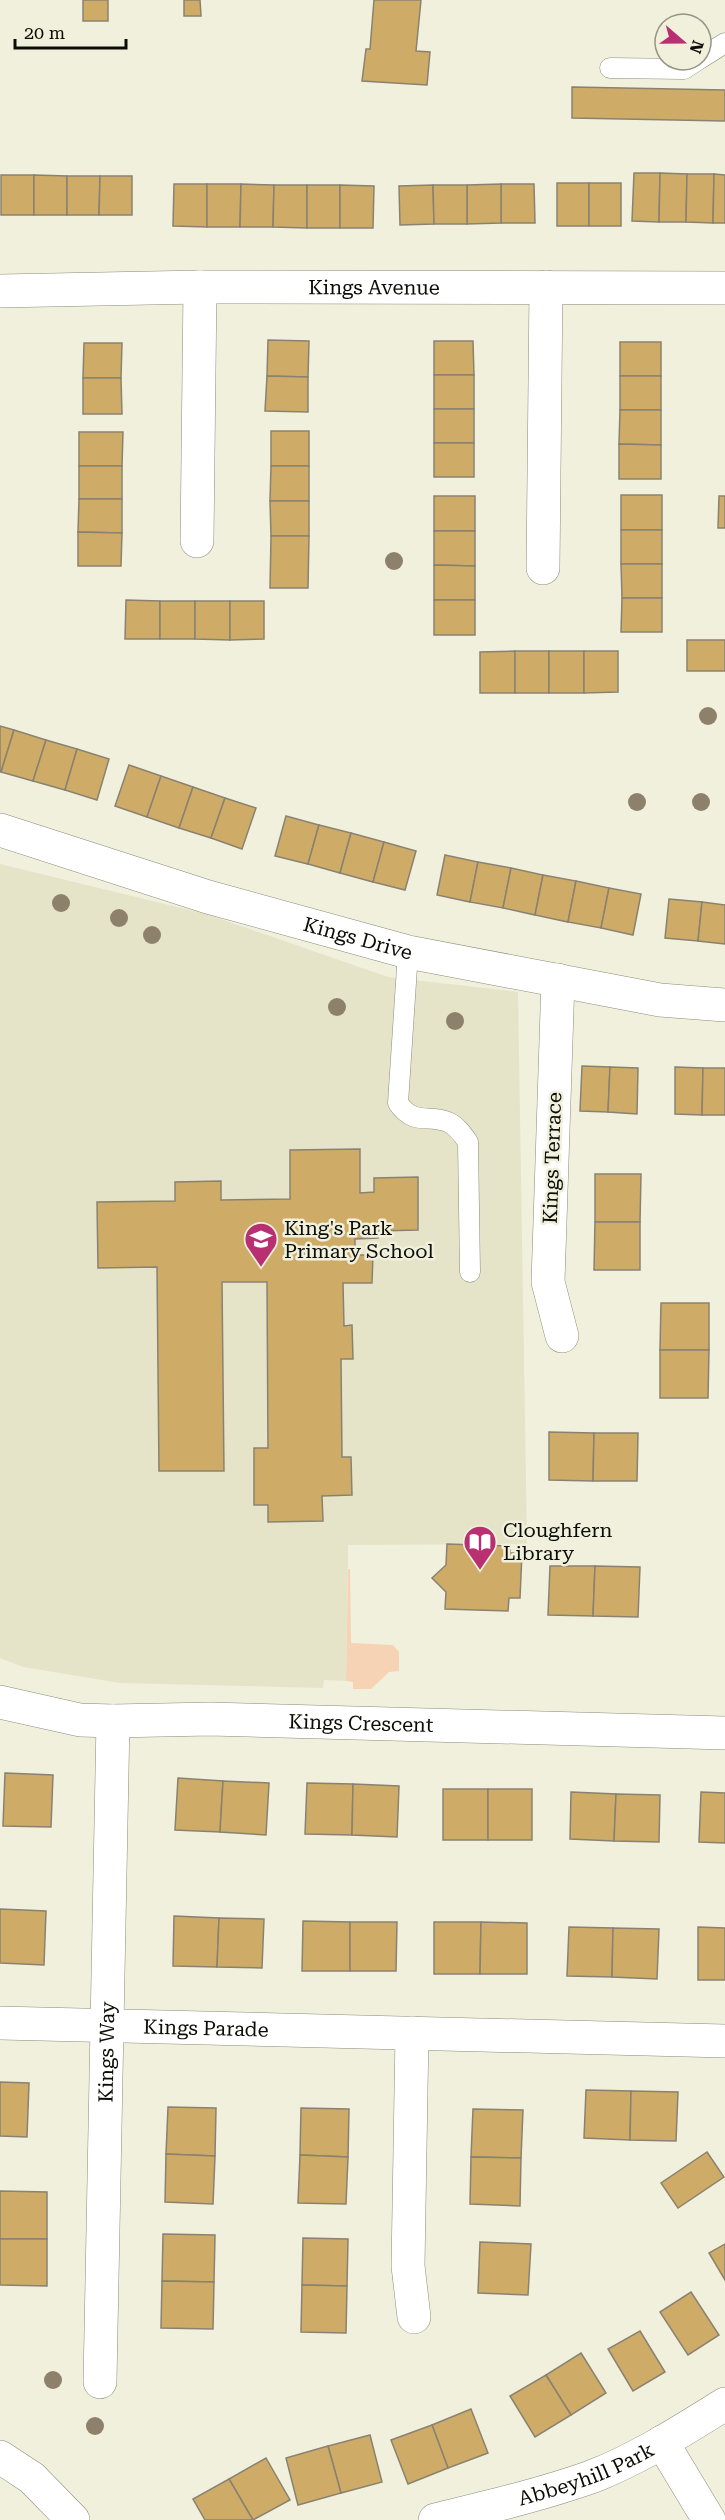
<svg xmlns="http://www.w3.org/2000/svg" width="725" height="2520" viewBox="0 0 725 2520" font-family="'Roboto Serif',serif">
<rect width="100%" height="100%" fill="#f0f0dc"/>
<path fill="#e5e4c8" d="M 0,864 L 206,914 L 388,977 L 518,992 L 527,1544 L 348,1545 L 346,1681 L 324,1680 L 323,1688 L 120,1683 L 23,1667 L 0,1658 Z"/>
<path fill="#f7d3b5" d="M 348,1569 L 350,1569 L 351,1643 L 393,1645 L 399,1652 L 399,1671 L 389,1672 L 371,1689 L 353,1689 L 353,1682 L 346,1681 Z"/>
<g fill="#ceac67" stroke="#8a8271" stroke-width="1.5">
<rect x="83" y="0" width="25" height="21"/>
<path d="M 184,0 L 200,0 L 201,16 L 184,16 Z"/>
<path d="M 374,0 L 421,0 L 416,51 L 430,52 L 427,85 L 362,81 L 366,49 L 370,49 Z"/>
<path d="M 572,87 L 725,90 L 725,121 L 572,118 Z"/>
<path d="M 634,173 L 660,173 L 659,222 L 632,221 Z"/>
<path d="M 660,173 L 687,174 L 686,222 L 659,222 Z"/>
<path d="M 687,174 L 714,174 L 713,223 L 686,222 Z"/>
<path d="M 714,174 L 725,175 L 725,223 L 713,223 Z"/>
<rect x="1" y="175" width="33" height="40"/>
<path d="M 34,175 L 67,176 L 67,215 L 34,215 Z"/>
<path d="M 67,176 L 100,176 L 99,215 L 67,215 Z"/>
<path d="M 100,176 L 132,176 L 132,215 L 99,215 Z"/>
<rect x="557" y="183" width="32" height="43"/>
<rect x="589" y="183" width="32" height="43"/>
<path d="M 174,184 L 207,184 L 207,227 L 173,226 Z"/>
<path d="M 207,184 L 241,184 L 240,227 L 207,227 Z"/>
<path d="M 241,184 L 274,185 L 273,227 L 240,227 Z"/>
<path d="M 501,184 L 534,184 L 535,223 L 501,223 Z"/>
<path d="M 501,184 L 501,223 L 467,224 L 467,185 Z"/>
<path d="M 274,185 L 307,185 L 307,228 L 273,227 Z"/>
<rect x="307" y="185" width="33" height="43"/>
<path d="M 340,185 L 374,186 L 373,228 L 340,228 Z"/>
<path d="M 433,185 L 434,224 L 400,225 L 399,186 Z"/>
<path d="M 433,185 L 467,185 L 467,224 L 434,224 Z"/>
<path d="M 268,340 L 309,341 L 308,377 L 267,376 Z"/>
<path d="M 434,341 L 473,341 L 474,375 L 434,375 Z"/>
<rect x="620" y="342" width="41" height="34"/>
<path d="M 84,343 L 122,343 L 121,378 L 83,378 Z"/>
<rect x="434" y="375" width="40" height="34"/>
<path d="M 267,376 L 308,377 L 308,412 L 265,411 Z"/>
<rect x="620" y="376" width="41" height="34"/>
<path d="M 83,378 L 121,378 L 122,414 L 83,414 Z"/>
<rect x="434" y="409" width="40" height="34"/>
<path d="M 620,410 L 661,410 L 661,445 L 619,444 Z"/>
<rect x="271" y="431" width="38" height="35"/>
<path d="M 79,432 L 123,432 L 122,466 L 79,466 Z"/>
<rect x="434" y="443" width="40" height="34"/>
<path d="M 619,444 L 661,445 L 661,479 L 619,479 Z"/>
<rect x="79" y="466" width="43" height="33"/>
<path d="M 271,466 L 309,466 L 309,501 L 270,501 Z"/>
<rect x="621" y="495" width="41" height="35"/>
<rect x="434" y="496" width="41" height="35"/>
<path d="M 719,496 L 725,496 L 725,528 L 718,528 Z"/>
<path d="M 79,499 L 122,499 L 122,533 L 78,532 Z"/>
<path d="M 270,501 L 309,501 L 309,536 L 271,536 Z"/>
<rect x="621" y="530" width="41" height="34"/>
<path d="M 434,531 L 475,531 L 475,566 L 434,565 Z"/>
<path d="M 78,532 L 122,533 L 121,566 L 78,566 Z"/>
<path d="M 271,536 L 309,536 L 308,588 L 270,588 Z"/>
<path d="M 621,564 L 662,564 L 662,598 L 622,598 Z"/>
<path d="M 434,565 L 475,566 L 475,600 L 434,600 Z"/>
<path d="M 622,598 L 662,598 L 662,632 L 621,632 Z"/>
<path d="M 126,600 L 160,601 L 160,639 L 125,639 Z"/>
<rect x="434" y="600" width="41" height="35"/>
<rect x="160" y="601" width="35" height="38"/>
<path d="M 195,601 L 230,601 L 230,640 L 195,639 Z"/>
<path d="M 230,601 L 264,601 L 264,639 L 230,640 Z"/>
<rect x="687" y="640" width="38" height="31"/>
<path d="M 515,651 L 515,693 L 480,693 L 480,652 Z"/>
<rect x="515" y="651" width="34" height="42"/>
<rect x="549" y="651" width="35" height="42"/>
<path d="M 584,651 L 618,651 L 618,692 L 584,693 Z"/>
<path d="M 0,726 L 14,730 L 1,772 L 0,771 Z"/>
<path d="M 14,730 L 46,740 L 33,781 L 1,772 Z"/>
<path d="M 46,740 L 77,749 L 65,790 L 33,781 Z"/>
<path d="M 77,749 L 109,759 L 97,800 L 65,790 Z"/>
<path d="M 129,765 L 161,776 L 147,817 L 115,806 Z"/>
<path d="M 161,776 L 193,787 L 179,828 L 147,817 Z"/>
<path d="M 193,787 L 225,798 L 211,838 L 179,828 Z"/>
<path d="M 225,798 L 256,808 L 242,849 L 211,838 Z"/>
<path d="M 286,816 L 319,825 L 308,864 L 275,856 Z"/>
<path d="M 319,825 L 351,833 L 340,873 L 308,864 Z"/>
<path d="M 351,833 L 384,842 L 373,882 L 340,873 Z"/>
<path d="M 384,842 L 416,851 L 405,890 L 373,882 Z"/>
<path d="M 445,855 L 478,862 L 470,902 L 437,895 Z"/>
<path d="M 478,862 L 511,868 L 503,908 L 470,902 Z"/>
<path d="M 511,868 L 543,875 L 535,915 L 503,908 Z"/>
<path d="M 543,875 L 576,881 L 568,922 L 535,915 Z"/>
<path d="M 576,881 L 609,888 L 601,928 L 568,922 Z"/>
<path d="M 609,888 L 641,894 L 633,935 L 601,928 Z"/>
<path d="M 669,899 L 702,902 L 698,941 L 665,938 Z"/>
<path d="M 702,902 L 725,905 L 725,944 L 698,941 Z"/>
<path d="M 582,1066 L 610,1067 L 608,1112 L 580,1111 Z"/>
<path d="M 610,1067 L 638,1068 L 637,1114 L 608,1112 Z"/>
<path d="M 675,1067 L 703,1068 L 702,1115 L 675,1114 Z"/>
<path d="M 703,1068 L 725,1068 L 725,1115 L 702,1115 Z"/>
<path d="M 360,1149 L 360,1193 L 374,1192 L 374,1178 L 418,1177 L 418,1230 L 378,1231 L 378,1238 L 355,1239 L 355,1255 L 373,1255 L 372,1283 L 343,1283 L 344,1326 L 352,1325 L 353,1359 L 341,1359 L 342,1457 L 351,1457 L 352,1495 L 322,1496 L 323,1521 L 268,1522 L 268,1505 L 254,1505 L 254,1448 L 268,1448 L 267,1282 L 222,1282 L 224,1471 L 159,1471 L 157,1267 L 98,1268 L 97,1202 L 175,1201 L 175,1182 L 221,1181 L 221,1200 L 290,1199 L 290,1150 Z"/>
<path d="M 595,1174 L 641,1174 L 640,1222 L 595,1222 Z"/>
<path d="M 595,1222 L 640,1222 L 640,1270 L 594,1270 Z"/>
<path d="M 661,1303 L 709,1303 L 709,1350 L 660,1350 Z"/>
<path d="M 660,1350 L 709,1350 L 708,1398 L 660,1398 Z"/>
<path d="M 549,1432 L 594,1433 L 593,1481 L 549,1480 Z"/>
<path d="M 594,1433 L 638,1433 L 637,1481 L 593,1481 Z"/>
<path d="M 447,1544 L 510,1546 L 510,1553 L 522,1553 L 520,1598 L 509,1598 L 508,1611 L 445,1609 L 446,1592 L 432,1578 L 446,1565 Z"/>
<path d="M 550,1566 L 595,1566 L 593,1616 L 548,1615 Z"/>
<path d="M 595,1566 L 640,1567 L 638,1617 L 593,1616 Z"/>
<path d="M 5,1773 L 53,1775 L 51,1827 L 3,1826 Z"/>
<path d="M 178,1778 L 223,1781 L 220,1832 L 175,1830 Z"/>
<path d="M 223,1781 L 269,1783 L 266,1835 L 220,1832 Z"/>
<path d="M 307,1783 L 353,1784 L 352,1835 L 305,1834 Z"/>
<path d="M 353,1784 L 399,1786 L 397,1837 L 352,1835 Z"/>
<rect x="443" y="1789" width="45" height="51"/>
<rect x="488" y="1789" width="44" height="51"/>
<path d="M 571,1792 L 616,1794 L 614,1841 L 570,1839 Z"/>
<path d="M 701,1792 L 725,1793 L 725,1843 L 699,1842 Z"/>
<path d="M 616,1794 L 660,1795 L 659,1842 L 614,1841 Z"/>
<path d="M 0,1909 L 46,1911 L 44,1965 L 0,1963 Z"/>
<path d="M 174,1916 L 219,1918 L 217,1967 L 173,1966 Z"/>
<path d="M 219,1918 L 264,1919 L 262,1968 L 217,1967 Z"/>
<path d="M 303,1921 L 350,1922 L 350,1971 L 302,1971 Z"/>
<path d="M 350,1922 L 397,1922 L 396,1971 L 350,1971 Z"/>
<path d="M 434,1922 L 481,1922 L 480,1974 L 434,1974 Z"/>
<path d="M 481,1922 L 527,1923 L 527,1974 L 480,1974 Z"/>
<path d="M 569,1927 L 613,1928 L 612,1977 L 567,1976 Z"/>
<path d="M 698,1927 L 725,1928 L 725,1980 L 698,1980 Z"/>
<path d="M 613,1928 L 659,1929 L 657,1979 L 612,1977 Z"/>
<path d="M 0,2082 L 29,2083 L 27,2137 L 0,2136 Z"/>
<path d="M 586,2090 L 631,2091 L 630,2140 L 584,2138 Z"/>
<path d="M 631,2091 L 678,2092 L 676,2141 L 630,2140 Z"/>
<path d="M 168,2107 L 216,2108 L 215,2156 L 166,2154 Z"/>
<path d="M 301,2108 L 349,2109 L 348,2157 L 300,2155 Z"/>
<path d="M 473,2109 L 523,2110 L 521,2158 L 471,2157 Z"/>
<path d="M 707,2152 L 724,2177 L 678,2208 L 661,2183 Z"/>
<path d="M 166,2154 L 215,2156 L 213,2204 L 165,2202 Z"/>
<path d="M 300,2155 L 348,2157 L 346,2204 L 298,2203 Z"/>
<path d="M 471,2157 L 521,2158 L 520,2206 L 470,2204 Z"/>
<path d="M 0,2191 L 47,2192 L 47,2239 L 0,2239 Z"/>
<path d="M 163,2234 L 215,2235 L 214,2282 L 162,2281 Z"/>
<path d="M 303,2238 L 348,2239 L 347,2286 L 302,2285 Z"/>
<path d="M 0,2239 L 47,2239 L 47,2286 L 0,2285 Z"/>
<path d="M 480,2242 L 531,2244 L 528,2295 L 478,2293 Z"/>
<path d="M 725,2244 L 725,2280 L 709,2253 Z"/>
<path d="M 162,2281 L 214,2282 L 213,2329 L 161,2328 Z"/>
<path d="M 302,2285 L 347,2286 L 346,2333 L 301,2332 Z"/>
<path d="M 691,2292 L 719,2335 L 688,2355 L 660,2312 Z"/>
<path d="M 640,2331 L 665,2372 L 633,2391 L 608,2349 Z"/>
<path d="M 581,2353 L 606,2393 L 571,2415 L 546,2375 Z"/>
<path d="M 546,2375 L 571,2415 L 535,2437 L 510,2396 Z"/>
<path d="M 471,2409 L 488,2453 L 448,2468 L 432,2425 Z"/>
<path d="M 432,2425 L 448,2468 L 408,2484 L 391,2440 Z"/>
<path d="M 370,2435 L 382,2482 L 341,2493 L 328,2446 Z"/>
<path d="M 328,2446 L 341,2493 L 298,2505 L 286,2458 Z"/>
<path d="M 266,2458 L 290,2500 L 253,2520 L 229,2479 Z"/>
<path d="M 229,2479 L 253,2520 L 205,2520 L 193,2499 Z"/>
</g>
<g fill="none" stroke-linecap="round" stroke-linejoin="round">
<g stroke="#8c8c7a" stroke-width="21">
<g id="lane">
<path d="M 701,58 L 725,43"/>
<path d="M 610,68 L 684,69 L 698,60"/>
<path d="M 408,952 L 398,1103 C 414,1126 427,1114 448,1122 C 457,1126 463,1135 468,1142 L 470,1272"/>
</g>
</g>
<g stroke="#8c8c7a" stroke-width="34">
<g id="street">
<path id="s1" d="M 0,291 L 200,287 L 725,288"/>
<path d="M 197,541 L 200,287"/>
<path d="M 543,568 L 546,287"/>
<path id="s2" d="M 0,830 L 208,897 L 408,952 L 660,1000 L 725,1005"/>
<path d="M 558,980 L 548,1282 L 562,1336"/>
<path id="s3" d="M 0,1702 L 80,1720 L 113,1721 L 210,1719 L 725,1733"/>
<path id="s4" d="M 0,2023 L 725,2041"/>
<path d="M 412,2033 L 408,2266 L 414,2317"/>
<path id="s5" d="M 100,2382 L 113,1721"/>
<path d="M 662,2442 L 709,2520"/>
<path d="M 0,2457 L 32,2478 L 73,2520"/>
<path id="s6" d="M 435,2520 C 488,2507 540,2495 591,2477 C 638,2459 683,2430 725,2404"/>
</g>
</g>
<use href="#lane" stroke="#fff" stroke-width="20"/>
<use href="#street" stroke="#fff" stroke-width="33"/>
</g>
<g fill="#8e816c">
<circle cx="394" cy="561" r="9"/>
<circle cx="708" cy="716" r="9"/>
<circle cx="637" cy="802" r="9"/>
<circle cx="701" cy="802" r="9"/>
<circle cx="61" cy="903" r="9"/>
<circle cx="119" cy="918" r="9"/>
<circle cx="152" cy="935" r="9"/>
<circle cx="337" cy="1007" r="9"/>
<circle cx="455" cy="1021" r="9"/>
<circle cx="53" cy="2380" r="9"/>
<circle cx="95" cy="2426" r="9"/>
</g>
<defs>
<g id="school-pin" transform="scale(1.725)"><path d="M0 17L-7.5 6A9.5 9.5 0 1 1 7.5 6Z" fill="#b83071" stroke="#f0f0dc"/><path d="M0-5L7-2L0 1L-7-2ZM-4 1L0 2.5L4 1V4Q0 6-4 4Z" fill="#fff"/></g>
<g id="library-pin" transform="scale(1.725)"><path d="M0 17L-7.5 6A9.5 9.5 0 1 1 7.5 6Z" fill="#b83071" stroke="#f0f0dc"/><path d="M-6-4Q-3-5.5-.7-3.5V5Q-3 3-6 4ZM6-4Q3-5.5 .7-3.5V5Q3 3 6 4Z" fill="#fff"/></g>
</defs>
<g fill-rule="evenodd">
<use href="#school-pin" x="261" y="1239"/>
<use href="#library-pin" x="480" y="1542"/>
</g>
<g text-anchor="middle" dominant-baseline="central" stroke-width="5" stroke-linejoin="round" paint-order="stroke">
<g font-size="20" fill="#0c0c06" stroke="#f0f0dc">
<text stroke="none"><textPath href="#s1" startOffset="374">Kings Avenue</textPath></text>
<text stroke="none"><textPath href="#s2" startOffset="374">Kings Drive</textPath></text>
<text transform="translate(552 1158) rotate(-88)">Kings Terrace</text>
<text stroke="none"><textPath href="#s3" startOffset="363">Kings Crescent</textPath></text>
<text stroke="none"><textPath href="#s4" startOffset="206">Kings Parade</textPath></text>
<text stroke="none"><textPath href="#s5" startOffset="330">Kings Way</textPath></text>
<text stroke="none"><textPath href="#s6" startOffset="158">Abbeyhill Park</textPath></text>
</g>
<g font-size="20" fill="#0c0c06" stroke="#f0f0dc" text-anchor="start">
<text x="284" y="1228">King's Park<tspan x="284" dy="23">Primary School</tspan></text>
<text x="503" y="1530">Cloughfern<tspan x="503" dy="23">Library</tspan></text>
</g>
</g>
<g transform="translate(683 42) rotate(110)"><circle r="28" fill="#f0f0dc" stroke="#959586" stroke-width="1.5"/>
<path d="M0-4.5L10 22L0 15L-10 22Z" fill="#b83071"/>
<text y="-9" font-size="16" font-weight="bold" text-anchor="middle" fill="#0c0c06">N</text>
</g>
<path d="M15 39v9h111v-9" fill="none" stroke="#0c0c06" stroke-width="3"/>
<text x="24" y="39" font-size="18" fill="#0c0c06" stroke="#f0f0dc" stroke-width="4.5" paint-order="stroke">20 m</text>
</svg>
